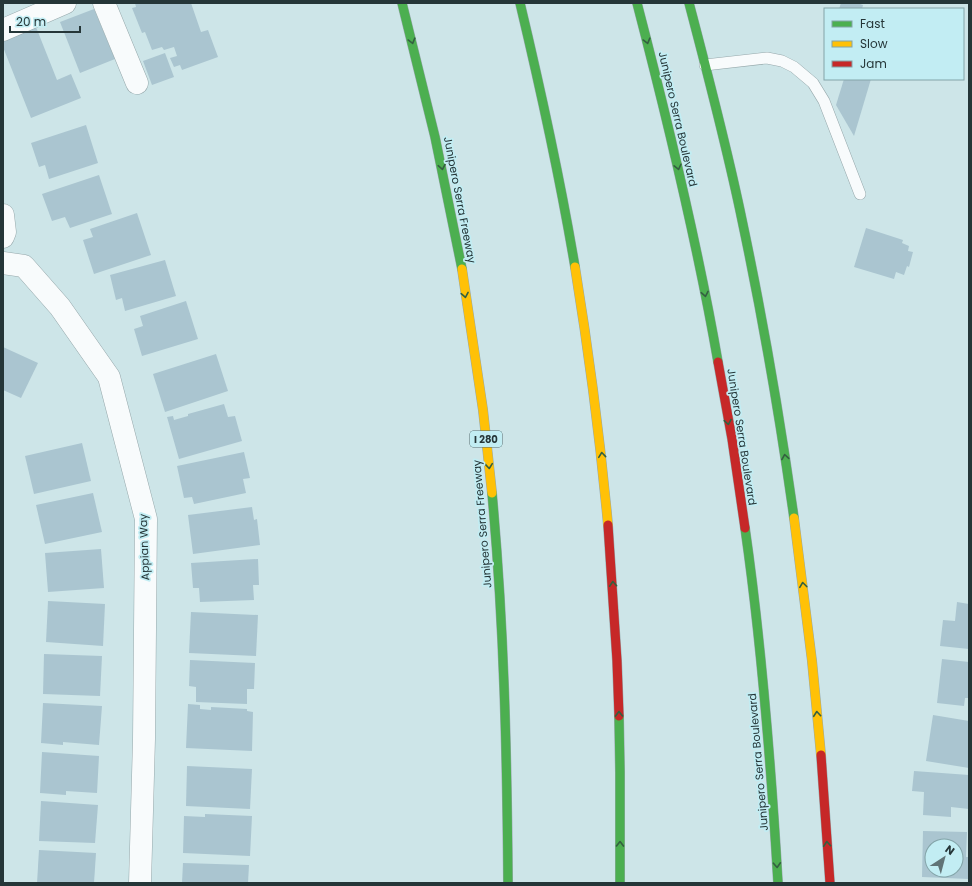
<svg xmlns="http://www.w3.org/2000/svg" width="972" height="886" viewBox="0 0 972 886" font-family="Poppins,sans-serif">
<rect width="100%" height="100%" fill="#cde5e8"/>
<g fill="#aac5d0" fill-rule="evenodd">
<path d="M 135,3 L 191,3 L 201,32 L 208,30 L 218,57 L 182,70 L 180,65 L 174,67 L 170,58 L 177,56 L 174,47 L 164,50 L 162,47 L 152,50 L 145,32 L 142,33 L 132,8 L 136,7 Z"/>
<path d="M 841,3 L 857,3 L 863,5 L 862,9 L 839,9 Z"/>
<path d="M 94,9 L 115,59 L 80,73 L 60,22 Z"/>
<path d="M 36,27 L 57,80 L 71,74 L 81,98 L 31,118 L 3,47 L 3,40 Z"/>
<path d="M 165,53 L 174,77 L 152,85 L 143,61 Z"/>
<path d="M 844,79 L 871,79 L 854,136 L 836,105 Z"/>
<path d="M 86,125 L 98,163 L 49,179 L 45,165 L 39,167 L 31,143 Z"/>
<path d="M 99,175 L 112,214 L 70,228 L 65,217 L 52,221 L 42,194 Z"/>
<path d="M 137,213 L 151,255 L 94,274 L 83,240 L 93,237 L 90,229 Z"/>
<path d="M 866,228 L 903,240 L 902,243 L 909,246 L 908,251 L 913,252 L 909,267 L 907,266 L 904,275 L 896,272 L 894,279 L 854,267 Z"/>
<path d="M 165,260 L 176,296 L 125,311 L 122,298 L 116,300 L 110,275 Z"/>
<path d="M 186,301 L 198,339 L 142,356 L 134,329 L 143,326 L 140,316 Z"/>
<path d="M 3,347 L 38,363 L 21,398 L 3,390 Z"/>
<path d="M 216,354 L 228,391 L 165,412 L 153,374 Z"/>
<path d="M 224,404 L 228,417 L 235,416 L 242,441 L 179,459 L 167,417 L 173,416 L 174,420 L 188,416 L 188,414 Z"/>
<path d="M 82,443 L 91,481 L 34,494 L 25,456 Z"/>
<path d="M 244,452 L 250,478 L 243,479 L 246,493 L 194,504 L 192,497 L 184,498 L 177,466 Z"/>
<path d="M 93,493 L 102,532 L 45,544 L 36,505 Z"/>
<path d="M 252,507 L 254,520 L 257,519 L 260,545 L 193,554 L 188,515 Z"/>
<path d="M 101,549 L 104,588 L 48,592 L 45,553 Z"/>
<path d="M 258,559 L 259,585 L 253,585 L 254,600 L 200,602 L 199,588 L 193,588 L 191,563 Z"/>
<path d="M 48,601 L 105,604 L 103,646 L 46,642 Z"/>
<path d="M 957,602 L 969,604 L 969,649 L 940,646 L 943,620 L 955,621 Z"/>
<path d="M 191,612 L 258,615 L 256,656 L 189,653 Z"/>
<path d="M 44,654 L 102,656 L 100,696 L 43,694 Z"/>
<path d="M 942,659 L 969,662 L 969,698 L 965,698 L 964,706 L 937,703 Z"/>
<path d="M 190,660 L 255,663 L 254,689 L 247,689 L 247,704 L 196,702 L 196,687 L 189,686 Z"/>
<path d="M 43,703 L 102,706 L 99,745 L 63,742 L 63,745 L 41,743 Z"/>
<path d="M 188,704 L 200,705 L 200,709 L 211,710 L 211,707 L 247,709 L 247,711 L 253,712 L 252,751 L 186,748 Z"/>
<path d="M 933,715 L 969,721 L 969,768 L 926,761 Z"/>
<path d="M 42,752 L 99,756 L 97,793 L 66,791 L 66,795 L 40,793 Z"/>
<path d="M 187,766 L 252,769 L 250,809 L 186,806 Z"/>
<path d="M 914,771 L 969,775 L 969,809 L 951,807 L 951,817 L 923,815 L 924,792 L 912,791 Z"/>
<path d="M 41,801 L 98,805 L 95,843 L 39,841 Z"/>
<path d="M 205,814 L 252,816 L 250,856 L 183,853 L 184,816 L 205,817 Z"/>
<path d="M 923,831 L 967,832 L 966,857 L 969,857 L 969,879 L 922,877 ZM 932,846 L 956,846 L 956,870 L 932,870 Z"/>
<path d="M 39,850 L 96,853 L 94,883 L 37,883 Z"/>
<path d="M 183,863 L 249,865 L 248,883 L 182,883 Z"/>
</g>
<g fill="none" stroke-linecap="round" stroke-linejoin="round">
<g stroke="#96a8ab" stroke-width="12">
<path id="lane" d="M 705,65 L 767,58 L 782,61 L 794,67 L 813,83 L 824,101 L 860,194"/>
</g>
<g stroke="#96a8ab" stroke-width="23">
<g id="street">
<path d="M 104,3 L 137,83"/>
<path d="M 3,30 L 65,3"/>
<path d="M 3,215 L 5,232 L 3,237"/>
<path d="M 3,263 L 24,266 L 60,307 L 109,377 L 146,519 L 144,739 L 140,883"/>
</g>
</g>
<g stroke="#96a8ab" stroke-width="10">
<g id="fast">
<path d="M 402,3 L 435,137 L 462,269"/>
<path d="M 520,3 C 541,91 560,178 575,267"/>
<path d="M 637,3 C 668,122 697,241 718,362"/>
<path d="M 689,3 C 708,75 727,147 742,220 C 763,319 780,418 794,518"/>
<path d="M 492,493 C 504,623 507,753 508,883"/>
<path d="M 745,528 C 762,646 771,764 778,883"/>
<path d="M 619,716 L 620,772 L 620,883"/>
</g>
</g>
<g stroke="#96a8ab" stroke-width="10">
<g id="slow">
<path d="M 575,267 C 589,353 600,438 608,525"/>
<path d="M 462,269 L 483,410 L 492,493"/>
<path d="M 794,518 L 812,661 L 821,755"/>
</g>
</g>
<g stroke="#96a8ab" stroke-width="10">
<g id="jam">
<path d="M 718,362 L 732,439 L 745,528"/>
<path d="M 608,525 L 617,661 L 619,716"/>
<path d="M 821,755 L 830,883"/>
</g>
</g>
<use href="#lane" stroke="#f8fbfc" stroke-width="11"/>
<use href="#street" stroke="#f8fbfc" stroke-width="22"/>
<use href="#fast" stroke="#4caf50" stroke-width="9"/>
<use href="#slow" stroke="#ffc107" stroke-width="9"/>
<use href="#jam" stroke="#c62828" stroke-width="9"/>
</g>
<defs><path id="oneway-chevron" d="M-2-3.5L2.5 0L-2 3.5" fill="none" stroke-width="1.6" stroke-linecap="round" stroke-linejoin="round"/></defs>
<g stroke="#336040">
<use href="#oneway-chevron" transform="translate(412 41) rotate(75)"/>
<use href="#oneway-chevron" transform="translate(647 41) rotate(75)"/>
<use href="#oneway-chevron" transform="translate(442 167) rotate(79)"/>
<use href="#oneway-chevron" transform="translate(678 167) rotate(77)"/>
<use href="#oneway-chevron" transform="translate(705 294) rotate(79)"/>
<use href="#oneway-chevron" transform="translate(465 295) rotate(80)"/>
<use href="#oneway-chevron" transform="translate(728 422) rotate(81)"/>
<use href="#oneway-chevron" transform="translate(602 455) rotate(-96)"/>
<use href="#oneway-chevron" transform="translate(785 457) rotate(-99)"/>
<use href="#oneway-chevron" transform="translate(489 466) rotate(84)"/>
<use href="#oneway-chevron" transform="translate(613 584) rotate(-94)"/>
<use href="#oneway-chevron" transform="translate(803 585) rotate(-97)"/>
<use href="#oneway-chevron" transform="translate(619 714) rotate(-91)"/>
<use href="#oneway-chevron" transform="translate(817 714) rotate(-95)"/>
<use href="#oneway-chevron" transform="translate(620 844) rotate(-89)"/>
<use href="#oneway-chevron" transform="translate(827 844) rotate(-94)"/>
<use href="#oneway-chevron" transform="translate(777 865) rotate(87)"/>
</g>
<g text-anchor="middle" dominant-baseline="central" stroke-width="3.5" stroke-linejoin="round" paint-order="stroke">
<rect fill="#c2edf3" stroke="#546d70" stroke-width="1" x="470" y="431" width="32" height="16" rx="3"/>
<g font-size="10" font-weight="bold" fill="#253638">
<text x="486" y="439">I 280</text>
</g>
<g font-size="11" fill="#253638" stroke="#c2edf3">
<text transform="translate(678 119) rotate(77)">Junipero Serra Boulevard</text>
<text transform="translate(460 200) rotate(79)">Junipero Serra Freeway</text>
<text transform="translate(742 437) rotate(81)">Junipero Serra Boulevard</text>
<text transform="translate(482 524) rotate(-95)">Junipero Serra Freeway</text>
<text transform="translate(144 547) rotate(-92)">Appian Way</text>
<text transform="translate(758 762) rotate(-95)">Junipero Serra Boulevard</text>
</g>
</g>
<rect width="972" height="886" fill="none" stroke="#253638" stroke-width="8"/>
<rect x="824" y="8" width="140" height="72" fill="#c2edf3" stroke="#83a4a8"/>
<rect x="832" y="21" width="20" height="6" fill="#4caf50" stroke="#83a4a8"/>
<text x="860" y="28" font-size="12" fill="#253638">Fast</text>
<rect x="832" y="41" width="20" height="6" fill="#ffc107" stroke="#83a4a8"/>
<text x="860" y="48" font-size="12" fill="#253638">Slow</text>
<rect x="832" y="61" width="20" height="6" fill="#c62828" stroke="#83a4a8"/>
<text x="860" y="68" font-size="12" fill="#253638">Jam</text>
<g transform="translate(944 858) rotate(36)"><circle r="19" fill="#c2edf3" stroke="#83a4a8"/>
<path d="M0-3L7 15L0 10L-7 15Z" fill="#607376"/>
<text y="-6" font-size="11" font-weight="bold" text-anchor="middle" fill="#253638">N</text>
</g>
<path d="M10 26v6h70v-6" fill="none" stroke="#253638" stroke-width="2"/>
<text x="16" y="26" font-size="12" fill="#253638" stroke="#c2edf3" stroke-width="3" paint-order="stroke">20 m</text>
</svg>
